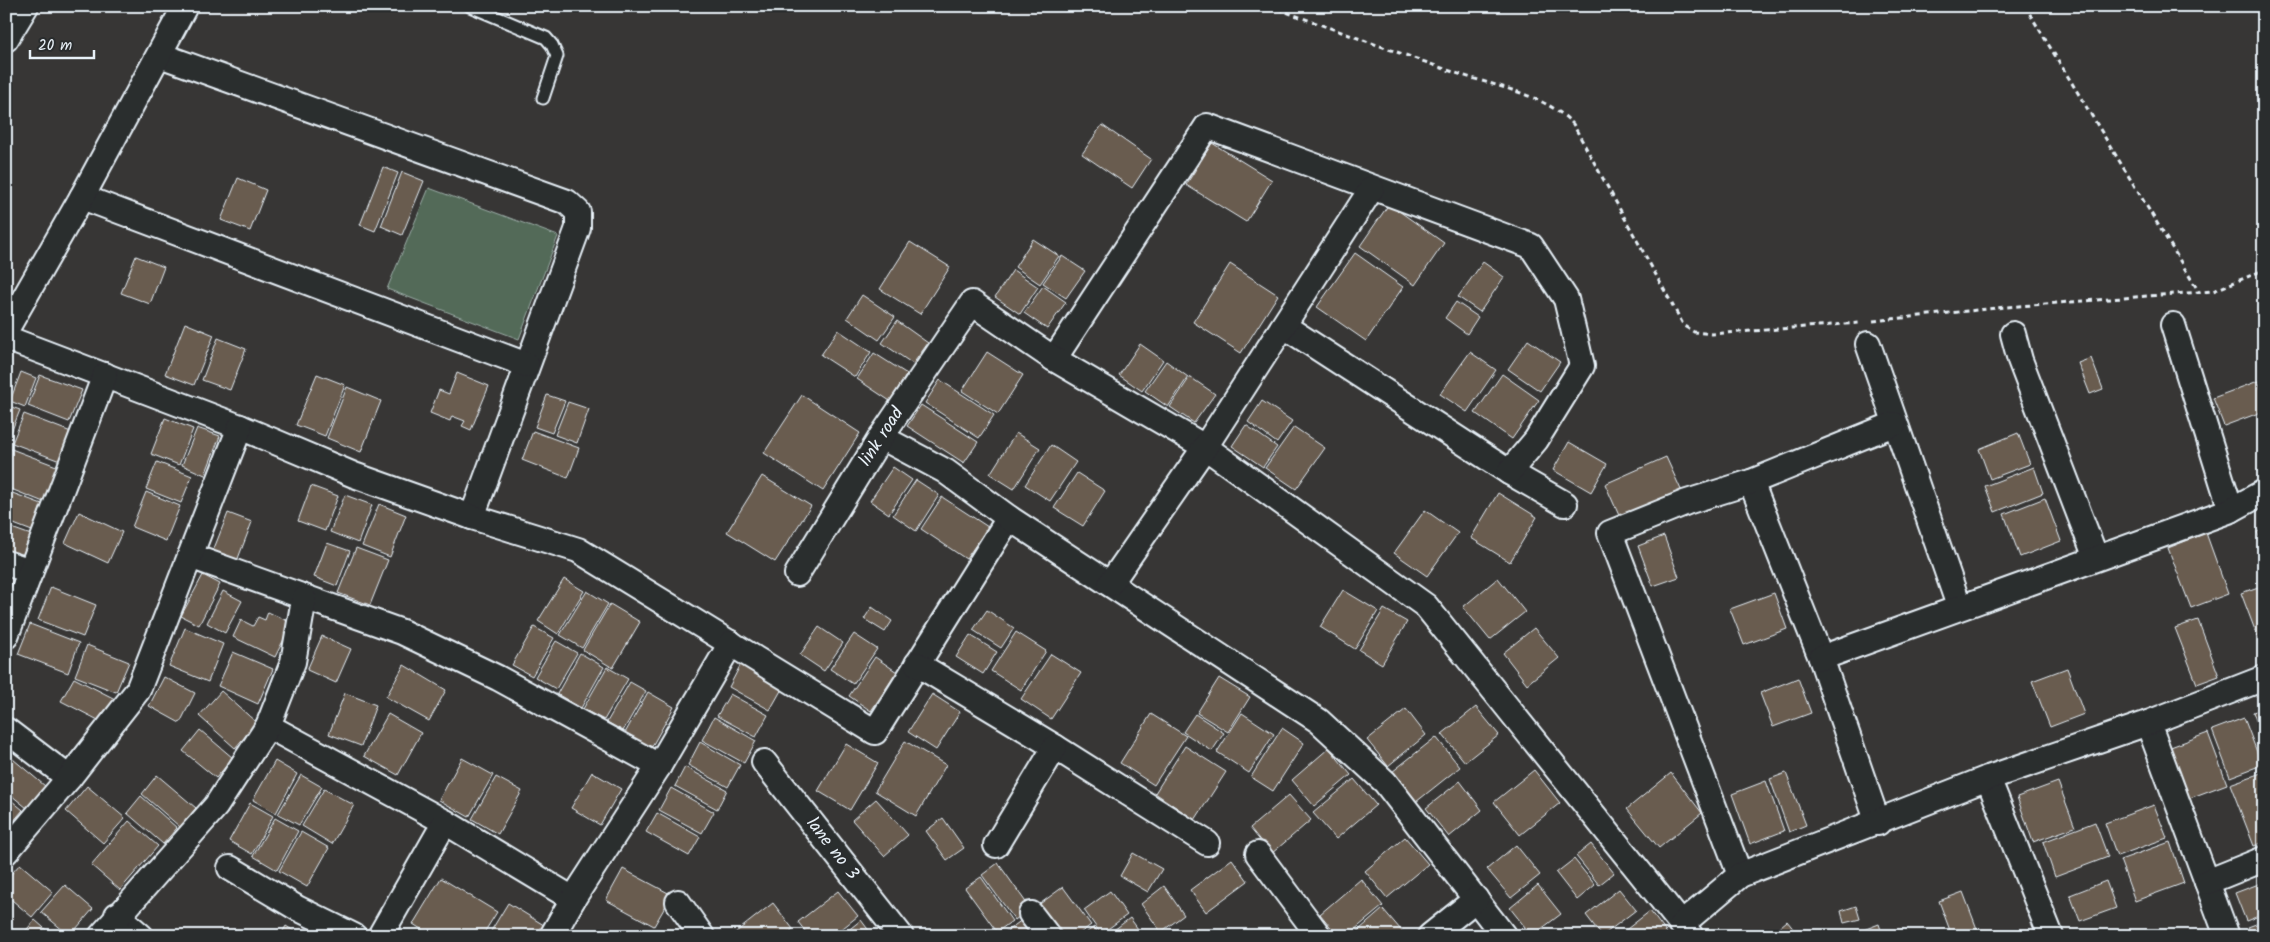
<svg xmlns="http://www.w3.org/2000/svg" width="2270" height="942" viewBox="0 0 2270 942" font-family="Kalam,sans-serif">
<rect width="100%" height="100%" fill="#373635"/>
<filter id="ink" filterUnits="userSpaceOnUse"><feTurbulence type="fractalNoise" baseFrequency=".02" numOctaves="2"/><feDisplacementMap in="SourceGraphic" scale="10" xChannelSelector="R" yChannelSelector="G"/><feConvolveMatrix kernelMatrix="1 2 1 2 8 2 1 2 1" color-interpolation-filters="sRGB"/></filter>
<g filter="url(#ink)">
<path fill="#526b59" stroke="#9daea8" d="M 429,188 L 558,236 L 519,339 L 387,289 Z"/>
<g fill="#695c50" stroke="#e8f1f8">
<path d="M 1102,125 L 1151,159 L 1132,188 L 1082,154 Z"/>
<path d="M 1212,143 L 1272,180 L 1246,222 L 1186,185 Z"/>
<path d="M 383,167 L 398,173 L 375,231 L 360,225 Z"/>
<path d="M 402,172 L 424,181 L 402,235 L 381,226 Z"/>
<path d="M 238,178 L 266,190 L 250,231 L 221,220 Z"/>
<path d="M 1389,204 L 1444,243 L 1415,285 L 1360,246 Z"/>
<path d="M 1033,239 L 1059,256 L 1040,284 L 1015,267 Z"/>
<path d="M 910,242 L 950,267 L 920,314 L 880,289 Z"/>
<path d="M 1355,253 L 1403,287 L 1366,341 L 1317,307 Z"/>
<path d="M 136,256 L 164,267 L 150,304 L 121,293 Z"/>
<path d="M 1062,256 L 1085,271 L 1066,298 L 1043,283 Z"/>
<path d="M 1483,262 L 1504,277 L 1480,312 L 1458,297 Z"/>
<path d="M 1230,264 L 1278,295 L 1241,353 L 1193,322 Z"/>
<path d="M 1013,270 L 1038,287 L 1020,314 L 995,297 Z"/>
<path d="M 1043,286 L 1066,302 L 1047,329 L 1024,313 Z"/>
<path d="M 862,295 L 895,317 L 879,340 L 847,318 Z"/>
<path d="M 1456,302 L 1478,317 L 1467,334 L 1445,318 Z"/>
<path d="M 897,321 L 928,343 L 913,364 L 882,343 Z"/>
<path d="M 185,323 L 214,335 L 194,385 L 165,374 Z"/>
<path d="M 838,330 L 871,352 L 855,377 L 821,355 Z"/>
<path d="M 218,338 L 246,349 L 230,390 L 202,380 Z"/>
<path d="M 1528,340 L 1560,362 L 1540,391 L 1508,369 Z"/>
<path d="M 1140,344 L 1163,360 L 1142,391 L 1119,375 Z"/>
<path d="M 987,352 L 1023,375 L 998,414 L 962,391 Z"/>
<path d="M 1470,352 L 1496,370 L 1467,412 L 1440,394 Z"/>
<path d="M 874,353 L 907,374 L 890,401 L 857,379 Z"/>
<path d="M 2091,358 L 2103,389 L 2090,394 L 2078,363 Z"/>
<path d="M 1166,361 L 1188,377 L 1168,407 L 1145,391 Z"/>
<path d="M 21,372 L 36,378 L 25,407 L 10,401 Z"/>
<path d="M 457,373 L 489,386 L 471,430 L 462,426 L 465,421 L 452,416 L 450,421 L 430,413 L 439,390 L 449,394 Z"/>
<path d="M 317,374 L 345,385 L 325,436 L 296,425 Z"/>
<path d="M 1502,374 L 1539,400 L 1512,439 L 1475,413 Z"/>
<path d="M 40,375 L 82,390 L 69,422 L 28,406 Z"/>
<path d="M 1190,377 L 1215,394 L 1194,423 L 1170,407 Z"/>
<path d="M 940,380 L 994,415 L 979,438 L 925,403 Z"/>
<path d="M 2258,381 L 2264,396 L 2264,411 L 2224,426 L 2213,398 Z"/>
<path d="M 347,387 L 381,401 L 361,452 L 327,438 Z"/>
<path d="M 547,395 L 565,401 L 552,433 L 535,427 Z"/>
<path d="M 802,395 L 860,433 L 823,491 L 764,453 Z"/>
<path d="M 1262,401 L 1292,421 L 1277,443 L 1248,422 Z"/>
<path d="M 568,402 L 589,409 L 577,443 L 555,435 Z"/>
<path d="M 6,405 L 20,410 L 6,445 Z"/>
<path d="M 921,405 L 978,442 L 964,463 L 907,426 Z"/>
<path d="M 24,414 L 71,432 L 60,461 L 12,443 Z"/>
<path d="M 165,418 L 193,429 L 179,465 L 151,454 Z"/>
<path d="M 1246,425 L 1277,447 L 1263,467 L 1232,446 Z"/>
<path d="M 1294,427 L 1325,448 L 1296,489 L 1265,468 Z"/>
<path d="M 197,428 L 220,436 L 205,475 L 182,465 Z"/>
<path d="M 533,431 L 579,448 L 568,478 L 522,460 Z"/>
<path d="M 1016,433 L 1040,448 L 1014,489 L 990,474 Z"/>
<path d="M 2018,433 L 2030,464 L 1990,479 L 1979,449 Z"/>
<path d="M 1569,442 L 1607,464 L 1591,492 L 1553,470 Z"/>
<path d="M 1051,445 L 1076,462 L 1050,501 L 1025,485 Z"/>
<path d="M 6,447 L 59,467 L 46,503 L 6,487 Z"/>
<path d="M 1666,457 L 1682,492 L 1621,520 L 1605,484 Z"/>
<path d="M 157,462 L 192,476 L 181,503 L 146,489 Z"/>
<path d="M 893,467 L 912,480 L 889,514 L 870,501 Z"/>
<path d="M 2034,467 L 2043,493 L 1995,512 L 1985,486 Z"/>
<path d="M 1077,473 L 1105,491 L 1083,526 L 1054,508 Z"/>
<path d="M 762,476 L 811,506 L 775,562 L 727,532 Z"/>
<path d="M 916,480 L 939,495 L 916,531 L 893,515 Z"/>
<path d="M 311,486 L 338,496 L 325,531 L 298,521 Z"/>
<path d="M 7,491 L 42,504 L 32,531 L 6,521 Z"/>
<path d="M 146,492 L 180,506 L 166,541 L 132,527 Z"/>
<path d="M 1498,493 L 1537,517 L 1510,562 L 1471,538 Z"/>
<path d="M 345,495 L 372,505 L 358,543 L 330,532 Z"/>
<path d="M 942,497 L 988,527 L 966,559 L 921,529 Z"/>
<path d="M 2045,498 L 2061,541 L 2020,557 L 2004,514 Z"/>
<path d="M 379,504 L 406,515 L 390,557 L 362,546 Z"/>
<path d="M 1425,510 L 1458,533 L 1427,576 L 1394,553 Z"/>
<path d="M 79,512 L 122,532 L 108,563 L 65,543 Z"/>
<path d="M 228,513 L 252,522 L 237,561 L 213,551 Z"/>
<path d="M 6,526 L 31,535 L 23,556 L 6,550 Z"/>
<path d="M 2264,529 L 2264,549 L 2257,532 Z"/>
<path d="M 2206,533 L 2228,594 L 2191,608 L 2168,548 Z"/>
<path d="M 1664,536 L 1679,577 L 1653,586 L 1638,546 Z"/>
<path d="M 327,543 L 350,551 L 337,586 L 314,577 Z"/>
<path d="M 356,548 L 388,560 L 370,605 L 338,593 Z"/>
<path d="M 203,575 L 220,584 L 199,625 L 181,616 Z"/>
<path d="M 1498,578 L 1525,612 L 1490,640 L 1463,607 Z"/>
<path d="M 564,579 L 584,591 L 558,634 L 538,621 Z"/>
<path d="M 2264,585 L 2264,645 L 2261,646 L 2241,593 Z"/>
<path d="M 51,587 L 96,605 L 83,637 L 38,620 Z"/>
<path d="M 6,589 L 12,591 L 6,607 Z"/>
<path d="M 1343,590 L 1378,611 L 1355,649 L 1320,627 Z"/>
<path d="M 223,591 L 242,601 L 225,633 L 207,623 Z"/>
<path d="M 587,591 L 608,604 L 582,648 L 560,635 Z"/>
<path d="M 1774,593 L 1787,629 L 1744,645 L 1730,609 Z"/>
<path d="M 610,604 L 640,622 L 613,668 L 583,650 Z"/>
<path d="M 872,607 L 892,621 L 885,632 L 864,619 Z"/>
<path d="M 1384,609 L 1407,622 L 1382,664 L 1359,650 Z"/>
<path d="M 987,610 L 1014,628 L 1001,648 L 973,630 Z"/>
<path d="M 268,612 L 292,623 L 275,657 L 233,637 L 241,620 L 253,626 L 258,617 L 265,620 Z"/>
<path d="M 2198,620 L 2219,676 L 2197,684 L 2175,628 Z"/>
<path d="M 30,624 L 79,643 L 68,673 L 18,654 Z"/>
<path d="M 534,627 L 554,638 L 532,676 L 512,665 Z"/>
<path d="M 819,627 L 843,643 L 824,671 L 800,655 Z"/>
<path d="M 185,628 L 223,644 L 208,682 L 169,666 Z"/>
<path d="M 1534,628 L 1559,658 L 1527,684 L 1503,653 Z"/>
<path d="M 1016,632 L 1046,651 L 1021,690 L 991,671 Z"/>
<path d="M 854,634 L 877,649 L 853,684 L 830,669 Z"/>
<path d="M 970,635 L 997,652 L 983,674 L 956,657 Z"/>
<path d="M 322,636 L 351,649 L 336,683 L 307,670 Z"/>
<path d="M 556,641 L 577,653 L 556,689 L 535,677 Z"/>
<path d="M 87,645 L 129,662 L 116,692 L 75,676 Z"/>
<path d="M 233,652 L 273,669 L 258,704 L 218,686 Z"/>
<path d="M 580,653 L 604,667 L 581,708 L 557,694 Z"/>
<path d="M 1051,654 L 1081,673 L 1051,719 L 1021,699 Z"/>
<path d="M 875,657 L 897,672 L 871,711 L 849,696 Z"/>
<path d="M 741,664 L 783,687 L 770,710 L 729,687 Z"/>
<path d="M 404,665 L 446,690 L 429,721 L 386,697 Z"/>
<path d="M 607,667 L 628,679 L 604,720 L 583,709 Z"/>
<path d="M 2067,668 L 2084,714 L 2050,727 L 2032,681 Z"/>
<path d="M 164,677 L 195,693 L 180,723 L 149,706 Z"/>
<path d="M 74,678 L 115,699 L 102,722 L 61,701 Z"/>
<path d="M 1219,678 L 1250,697 L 1228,732 L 1197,713 Z"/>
<path d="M 1798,678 L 1811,713 L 1773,727 L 1760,693 Z"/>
<path d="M 630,682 L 646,691 L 623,731 L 607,722 Z"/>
<path d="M 221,691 L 257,723 L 235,748 L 199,716 Z"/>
<path d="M 648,692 L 674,707 L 651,748 L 625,733 Z"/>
<path d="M 345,693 L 376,705 L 361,746 L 329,734 Z"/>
<path d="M 730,694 L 768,715 L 756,737 L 717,716 Z"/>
<path d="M 932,694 L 960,712 L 936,750 L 908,732 Z"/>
<path d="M 1476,707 L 1499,735 L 1465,762 L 1442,734 Z"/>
<path d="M 2264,708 L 2264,742 L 2253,712 Z"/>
<path d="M 1406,709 L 1426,735 L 1388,766 L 1367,740 Z"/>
<path d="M 1242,713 L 1274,734 L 1249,773 L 1217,752 Z"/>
<path d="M 388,714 L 421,733 L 398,775 L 364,756 Z"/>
<path d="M 1151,714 L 1186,736 L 1154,785 L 1120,763 Z"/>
<path d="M 1195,714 L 1224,733 L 1212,751 L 1183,732 Z"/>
<path d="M 714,717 L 756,741 L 744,763 L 702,740 Z"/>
<path d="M 2244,718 L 2262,765 L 2230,777 L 2212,730 Z"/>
<path d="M 1282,728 L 1304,743 L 1273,791 L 1251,777 Z"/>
<path d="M 200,730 L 233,758 L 216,778 L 183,751 Z"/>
<path d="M 2208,733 L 2227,784 L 2187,799 L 2168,748 Z"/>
<path d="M 1436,737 L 1460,767 L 1416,802 L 1392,772 Z"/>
<path d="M 905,741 L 946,765 L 916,816 L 875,791 Z"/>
<path d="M 700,742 L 740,765 L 728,787 L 688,765 Z"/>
<path d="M 846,744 L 878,763 L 850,810 L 818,791 Z"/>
<path d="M 1185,746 L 1226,772 L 1195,820 L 1155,793 Z"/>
<path d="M 1329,748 L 1351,775 L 1314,806 L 1292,780 Z"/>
<path d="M 7,754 L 45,786 L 27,808 L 6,791 Z"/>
<path d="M 462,758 L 493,775 L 469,817 L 439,800 Z"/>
<path d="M 275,761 L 297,774 L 276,813 L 253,800 Z"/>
<path d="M 685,767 L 727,790 L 717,809 L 675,786 Z"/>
<path d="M 1534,770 L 1560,803 L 1520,835 L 1494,802 Z"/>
<path d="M 592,772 L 621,789 L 600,825 L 571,808 Z"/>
<path d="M 2264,772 L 2264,842 L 2254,846 L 2230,784 Z"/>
<path d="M 1671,773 L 1702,813 L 1659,848 L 1627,809 Z"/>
<path d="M 1786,773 L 1806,825 L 1789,832 L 1770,779 Z"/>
<path d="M 157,775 L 196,808 L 180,827 L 142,794 Z"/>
<path d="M 301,775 L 322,787 L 299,825 L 278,814 Z"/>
<path d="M 496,777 L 522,791 L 498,834 L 472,819 Z"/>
<path d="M 1354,779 L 1376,805 L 1336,839 L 1313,813 Z"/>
<path d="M 1460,781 L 1482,810 L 1449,837 L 1426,808 Z"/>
<path d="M 1766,781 L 1784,831 L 1750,844 L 1732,794 Z"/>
<path d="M 2058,782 L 2075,827 L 2033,842 L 2017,797 Z"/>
<path d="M 87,786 L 125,818 L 103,843 L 66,811 Z"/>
<path d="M 671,788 L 714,812 L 702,833 L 659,810 Z"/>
<path d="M 324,789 L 354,805 L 332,844 L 302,826 Z"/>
<path d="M 1289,795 L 1311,820 L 1271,854 L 1250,828 Z"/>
<path d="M 6,796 L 23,810 L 6,830 Z"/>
<path d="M 141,796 L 177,828 L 163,844 L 127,813 Z"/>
<path d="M 876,799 L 908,835 L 884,856 L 852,820 Z"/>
<path d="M 250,803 L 273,816 L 252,854 L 229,841 Z"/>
<path d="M 2154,805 L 2167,838 L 2117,856 L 2105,823 Z"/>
<path d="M 657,813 L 700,837 L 689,856 L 646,832 Z"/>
<path d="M 275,818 L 298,831 L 277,870 L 253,856 Z"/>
<path d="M 943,818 L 964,848 L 947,860 L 926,831 Z"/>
<path d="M 129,821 L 158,846 L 120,890 L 91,865 Z"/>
<path d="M 2095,822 L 2108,857 L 2055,877 L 2043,842 Z"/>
<path d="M 301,832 L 329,848 L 307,887 L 279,871 Z"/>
<path d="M 1405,837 L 1428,864 L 1387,898 L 1365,871 Z"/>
<path d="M 2170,842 L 2184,883 L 2135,901 L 2120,860 Z"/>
<path d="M 1591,844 L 1614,873 L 1599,885 L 1576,856 Z"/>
<path d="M 1516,845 L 1540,875 L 1511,898 L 1487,869 Z"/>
<path d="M 1133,853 L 1162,869 L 1148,892 L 1120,876 Z"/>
<path d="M 1232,859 L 1248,881 L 1206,912 L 1190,890 Z"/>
<path d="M 1574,859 L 1595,885 L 1577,900 L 1556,873 Z"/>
<path d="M 998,863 L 1030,908 L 1015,920 L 982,875 Z"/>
<path d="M 20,864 L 53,892 L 32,917 L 6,895 L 6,880 Z"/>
<path d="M 623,869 L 672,895 L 654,926 L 606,900 Z"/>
<path d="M 981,877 L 1012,921 L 997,932 L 965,888 Z"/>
<path d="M 441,878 L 497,912 L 482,936 L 432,936 L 413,924 Z"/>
<path d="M 1361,879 L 1383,906 L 1347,936 L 1338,936 L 1320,914 Z"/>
<path d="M 2106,881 L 2116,908 L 2080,921 L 2070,895 Z"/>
<path d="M 2264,882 L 2264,914 L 2246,921 L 2235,893 Z"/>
<path d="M 65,885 L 93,909 L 70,936 L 41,912 Z"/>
<path d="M 1538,885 L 1561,914 L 1532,936 L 1510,908 Z"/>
<path d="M 1164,886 L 1184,915 L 1161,932 L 1141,904 Z"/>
<path d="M 1063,887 L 1091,925 L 1076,936 L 1059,936 L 1037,906 Z"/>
<path d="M 1619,889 L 1636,910 L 1602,936 L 1586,915 Z"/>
<path d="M 838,891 L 858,916 L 833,936 L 809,936 L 798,922 Z"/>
<path d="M 1110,891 L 1127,915 L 1101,934 L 1084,910 Z"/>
<path d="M 1963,892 L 1979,934 L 1974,936 L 1952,936 L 1939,901 Z"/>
<path d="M 508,903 L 547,927 L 542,936 L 498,936 L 491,931 Z"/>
<path d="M 773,903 L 793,929 L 784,936 L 731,936 Z"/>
<path d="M 1856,906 L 1860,919 L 1844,923 L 1841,911 Z"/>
<path d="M 1383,909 L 1406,936 L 1352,936 Z"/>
<path d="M 1650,911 L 1669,936 L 1618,936 Z"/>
<path d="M 1026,917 L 1039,936 L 1000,936 Z"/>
<path d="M 1130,918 L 1143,936 L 1106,936 Z"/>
<path d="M 35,920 L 53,936 L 21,936 Z"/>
<path d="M 861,920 L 873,936 L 841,936 Z"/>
<path d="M 1787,921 L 1799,936 L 1769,936 Z"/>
<path d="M 2264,921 L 2264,936 L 2252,936 L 2248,927 Z"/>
<path d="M 1879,924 L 1883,936 L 1854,936 L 1853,934 Z"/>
<path d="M 286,926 L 302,936 L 280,936 Z"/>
<path d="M 1094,927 L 1100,936 L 1082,936 Z"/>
</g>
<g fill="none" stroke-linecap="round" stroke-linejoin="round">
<g stroke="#e8f1f8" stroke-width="15">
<path id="service" d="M 470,6 L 546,38 L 552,45 L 557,56 L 543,98"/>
</g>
<g stroke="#e8f1f8" stroke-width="28">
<g id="minor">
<path d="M 6,39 L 26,6"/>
<path d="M 160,55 L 567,202 L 578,212 L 578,228 L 472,517"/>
<path d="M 82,197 L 527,365"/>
<path d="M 2173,325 L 2231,510"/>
<path d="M 1284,326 L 1509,472 L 1565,504"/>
<path d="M 6,330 L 82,197 L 185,6"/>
<path d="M 2013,334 L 2020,360 L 2096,558"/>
<path d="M 6,338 L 240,427 L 354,475 L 472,517 L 578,550 L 875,732 L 1009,518"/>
<path d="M 1868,344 L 1959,606"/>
<path d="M 1054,359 L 1207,126 L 1531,246 L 1566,299 L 1582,366 L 1536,440 L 1509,472"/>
<path d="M 881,437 L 945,471 L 1009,518 L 1319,721 L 1385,782 L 1504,936"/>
<path d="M 1751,482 L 1821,658 L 1878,823"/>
<path d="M 190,556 L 402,632 L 498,678 L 659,766"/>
<path d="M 6,563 L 31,571"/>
<path d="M 797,574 L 881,437 L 972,303 L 1054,359 L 1205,447 L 1426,606 L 1691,936"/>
<path d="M 1110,584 L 1205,447 L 1372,188"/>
<path d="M 6,636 L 105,375"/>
<path d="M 1821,658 L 2231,510 L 2264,492"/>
<path d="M 917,664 L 1055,747 L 1207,843"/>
<path d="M 2148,723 L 2227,936"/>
<path d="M 268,726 L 445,822 L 573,899"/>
<path d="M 6,730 L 69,778"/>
<path d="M 764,762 L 901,936"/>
<path d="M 1988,778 L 2051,936"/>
<path d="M 996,845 L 1055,747"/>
<path d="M 6,852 L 69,778 L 138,690 L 240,427"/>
<path d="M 1258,854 L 1319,936"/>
<path d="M 230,868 L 297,908 L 354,936"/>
<path d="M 1740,875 L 1610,533 L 1687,502 L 1751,482 L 1894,424"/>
<path d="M 2207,882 L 2264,859"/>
<path d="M 678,902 L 702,936"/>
<path d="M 1031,914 L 1048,936"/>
<path d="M 117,915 L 141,936"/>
<path d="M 1682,924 L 1740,875 L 1988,778 L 2148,723 L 2264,678"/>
<path d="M 101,936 L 216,806 L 268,726 L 293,662 L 304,599"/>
<path d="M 380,936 L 445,822"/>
<path d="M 552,936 L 573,899 L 659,766 L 731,643"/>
<path d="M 1430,936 L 1476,899"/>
</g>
</g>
<g stroke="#e8f1f8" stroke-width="3" stroke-dasharray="5 4" stroke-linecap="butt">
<path d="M 1270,6 C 1332,29 1394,51 1456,73 C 1494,86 1545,94 1573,124 L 1684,326 L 1694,332 L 1712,334 L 1859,323"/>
<path d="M 2025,6 L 2199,292"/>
<path d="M 1873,321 L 2006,307 L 2213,291 L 2264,270"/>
</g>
<use href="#service" stroke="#2a2d2e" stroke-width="11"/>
<use href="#minor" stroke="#2a2d2e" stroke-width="24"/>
</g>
</g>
<g text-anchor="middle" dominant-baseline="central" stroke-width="5" stroke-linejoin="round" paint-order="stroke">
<g font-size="18" fill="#e8f1f8" stroke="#2a2d2e">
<text transform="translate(882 437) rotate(-57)">link road</text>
<text transform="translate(832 849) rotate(52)">lane no 3</text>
</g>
</g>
<rect width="2270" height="942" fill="none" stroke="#2a2d2e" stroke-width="25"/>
<rect x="12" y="12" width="2245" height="917" fill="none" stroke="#e8f1f8" stroke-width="2" filter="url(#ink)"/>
<path d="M30 50v8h64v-8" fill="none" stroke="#e8f1f8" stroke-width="2.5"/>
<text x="38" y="50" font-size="15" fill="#e8f1f8" stroke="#2a2d2e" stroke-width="4" paint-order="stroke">20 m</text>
</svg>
